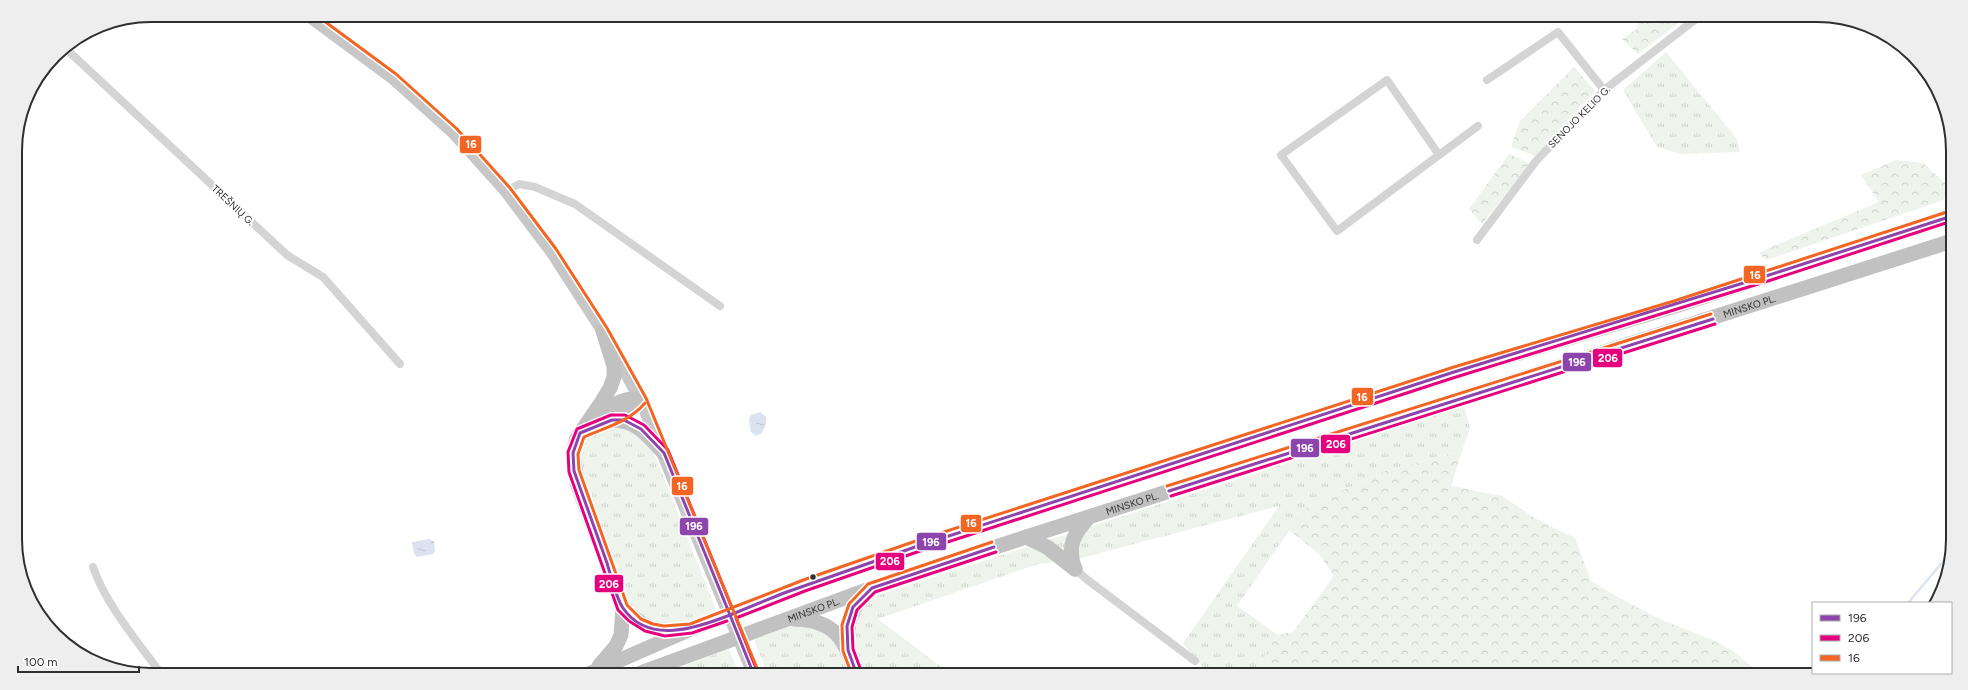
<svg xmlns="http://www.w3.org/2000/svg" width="1968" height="690" viewBox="0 0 1968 690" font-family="Figtree,sans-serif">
<defs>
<pattern id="grass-tufts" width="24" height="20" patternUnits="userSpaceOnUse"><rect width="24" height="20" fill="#eef4ec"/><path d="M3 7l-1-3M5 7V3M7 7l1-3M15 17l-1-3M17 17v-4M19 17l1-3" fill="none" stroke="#ccd2cb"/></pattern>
<pattern id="forest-crowns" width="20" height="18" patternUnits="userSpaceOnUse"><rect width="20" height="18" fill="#eef4ec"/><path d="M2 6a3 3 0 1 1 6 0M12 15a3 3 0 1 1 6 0" fill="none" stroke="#ccd2cb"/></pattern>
<pattern id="water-ripples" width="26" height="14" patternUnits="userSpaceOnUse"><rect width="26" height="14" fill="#dbe2f0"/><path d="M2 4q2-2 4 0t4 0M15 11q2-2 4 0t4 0" fill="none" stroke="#bcc2ce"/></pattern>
</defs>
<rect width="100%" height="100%" fill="#fff"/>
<g fill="url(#grass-tufts)">
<path d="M 1666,52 L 1737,139 L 1740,152 L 1681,154 L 1657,147 L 1623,90 Z"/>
<path d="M 1464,406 L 1470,428 L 1462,451 L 1386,471 L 1312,504 L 1302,512 L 1237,606 L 1278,635 L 1251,675 L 1231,675 L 1203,667 L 1183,643 L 1279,506 L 1081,558 L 1035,565 L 878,619 L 952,675 L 865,675 L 853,641 L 852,621 L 869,599 L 875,596 Z"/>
<path d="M 629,425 L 652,448 L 716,610 L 680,625 L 652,625 L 629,605 L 584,481 L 580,454 L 586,439 L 594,430 Z"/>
<path d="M 792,625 L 814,625 L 835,640 L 851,675 L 768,675 L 754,640 Z"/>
<path d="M 729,649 L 740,675 L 659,675 Z"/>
</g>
<g fill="url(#forest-crowns)">
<path d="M 1641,15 L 1689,15 L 1638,54 L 1622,39 L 1637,29 Z"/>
<path d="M 1574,67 L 1595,91 L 1536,156 L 1511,147 L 1520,121 Z"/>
<path d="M 1509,154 L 1530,164 L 1482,224 L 1469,209 Z"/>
<path d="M 1896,160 L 1923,163 L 1948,186 L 1944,200 L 1766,260 L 1759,253 L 1769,248 L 1879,202 L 1861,175 Z"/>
<path d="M 1462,451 L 1451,486 L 1502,496 L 1538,520 L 1575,538 L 1591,581 L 1623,600 L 1662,620 L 1710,639 L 1733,651 L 1762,675 L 1251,675 L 1278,635 L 1293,632 L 1334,576 L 1319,554 L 1289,530 L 1302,512 L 1312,504 L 1386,471 Z"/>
<path d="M 1203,667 L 1231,675 L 1198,675 Z"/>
</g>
<g fill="url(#water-ripples)">
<path d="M 760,412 L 766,417 L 766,424 L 762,433 L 756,436 L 751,432 L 749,421 L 751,415 Z"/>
<path d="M 429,539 L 434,541 L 435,551 L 433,554 L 417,557 L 414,554 L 412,542 Z"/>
</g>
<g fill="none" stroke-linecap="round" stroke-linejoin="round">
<path stroke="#dbe2f0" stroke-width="2.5" d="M 1908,603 L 1951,552"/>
<g stroke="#d4d4d4" stroke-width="8">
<path d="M 64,47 L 287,255 L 323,277 L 400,364"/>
<path d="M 1487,80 L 1558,32 L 1604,90"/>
<path d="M 1439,155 L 1387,80 L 1281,155 L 1337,231 L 1478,126"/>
<path d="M 506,191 L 519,184 L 535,187 L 575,204 L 720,306"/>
<path d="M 1477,240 L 1536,161 L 1604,90 L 1701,15"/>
<path d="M 93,567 C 106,605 138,642 162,675"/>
<path d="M 1075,569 L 1085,578 L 1195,661"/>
</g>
<path stroke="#c7c7c7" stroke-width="13" d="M 308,15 L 393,78 L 454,133 L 506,191 L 552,252 L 603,331 L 641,400 L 754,675"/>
<g stroke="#c1c1c1" stroke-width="15">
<path d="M 612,420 C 637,420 647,435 664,453"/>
<path d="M 580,433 C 600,423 628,419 641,400 C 624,395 607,409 594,418"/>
<path d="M 1026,537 L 1047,547 L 1075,569"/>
<path d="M 1075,569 C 1066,547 1074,533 1089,517"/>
<path d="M 623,608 C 643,628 653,632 681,630"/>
<path d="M 794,619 C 836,620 844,639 857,675"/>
<path d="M 848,650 C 846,622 849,610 869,590"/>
<path d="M 599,666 L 616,646 L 621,635 L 623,608 L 577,483 L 573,453 L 577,438 L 601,403 L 610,388 L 614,377 L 614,366 L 603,331"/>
<path d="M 586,675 L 691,629 L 760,602 L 915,547 L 1456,372 L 1675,306 L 1952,216"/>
<path id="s1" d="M 635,675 L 872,588 L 1026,537 L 1952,241"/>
</g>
<g stroke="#fff" stroke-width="6">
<g id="bus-1">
<path d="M 612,420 L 624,420 L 641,429 L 664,453 L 730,615 C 697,628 648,645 623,608 C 616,598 611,576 607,563 C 596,532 585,502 574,471 L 573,453 L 580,433 Z"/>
<path d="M 1169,491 L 1713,319"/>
<path d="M 730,615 L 754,675"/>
<path d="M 730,615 L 784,593 L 918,546 L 1454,372 L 1766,276 L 1952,216"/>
<path d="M 857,675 L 848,650 L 847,626 L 853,607 L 872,588 L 994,547"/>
</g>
</g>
<g stroke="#fff" stroke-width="6">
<g id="bus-2">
<path d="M 1171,496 L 1715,324"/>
<path d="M 727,621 L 692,633 L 665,636 L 645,631 L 629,621 L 618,610 L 569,472 L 568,452 L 577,429 L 611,415 L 625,415 L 644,425 L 668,450 L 732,608"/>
<path d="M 758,673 L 736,618 L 805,591 L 920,551 L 1456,377 L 1768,281 L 1952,221"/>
<path d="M 862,673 L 853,649 L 852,627 L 857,610 L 875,592 L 996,552"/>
</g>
</g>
<g stroke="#fff" stroke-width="6">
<g id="bus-3">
<path d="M 316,15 L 396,74 L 457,129 L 510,188 L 556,249 L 607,328 L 646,398 L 759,673"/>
<path d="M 645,403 C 629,422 606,427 584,437 L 578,454 L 579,470 L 627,605 L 641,619 L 653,624 L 664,626 L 690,624 L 806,579 L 913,542 L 1454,367 L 1674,301 L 1950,211"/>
<path d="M 1167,486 L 1711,314"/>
<path d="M 852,675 L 843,651 L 842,625 L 849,604 L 868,584 L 992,542"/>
</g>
</g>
<use href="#bus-1" stroke="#8e44ad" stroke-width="3"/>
<use href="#bus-2" stroke="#e5007d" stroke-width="3"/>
<use href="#bus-3" stroke="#f26522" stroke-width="3"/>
</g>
<circle fill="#2f2f2f" stroke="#fff" stroke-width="1.5" cx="813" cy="577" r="3.5"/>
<g text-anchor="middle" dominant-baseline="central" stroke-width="4" stroke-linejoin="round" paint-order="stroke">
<g font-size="10" fill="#2f2f2f" stroke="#fff">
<text transform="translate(1579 117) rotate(-45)">SENOJO KELIO G.</text>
<text transform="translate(233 205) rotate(43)">TREŠNIŲ G.</text>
<text stroke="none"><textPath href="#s1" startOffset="1174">MINSKO PL.</textPath></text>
<text stroke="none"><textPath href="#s1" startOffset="526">MINSKO PL.</textPath></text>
<text stroke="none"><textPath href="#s1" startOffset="190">MINSKO PL.</textPath></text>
</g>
</g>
<path d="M0 0H1968V690H0ZM151 22H1817A129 129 0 0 1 1946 151V539A129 129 0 0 1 1817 668H151A129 129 0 0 1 22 539V151A129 129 0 0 1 151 22Z" fill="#eee" fill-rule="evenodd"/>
<path fill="none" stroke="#2f2f2f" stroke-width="2" d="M151 22H1817A129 129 0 0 1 1946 151V539A129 129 0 0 1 1817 668H151A129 129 0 0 1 22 539V151A129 129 0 0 1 151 22Z"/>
<g stroke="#fff" stroke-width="1.5">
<rect x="459" y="135" width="23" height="19" rx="4" fill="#f26522"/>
<rect x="1743" y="265" width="23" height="19" rx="4" fill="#f26522"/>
<rect x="1592" y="348" width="31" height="20" rx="4" fill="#e5007d"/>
<rect x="1562" y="352" width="30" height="20" rx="4" fill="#8e44ad"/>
<rect x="1351" y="387" width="23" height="19" rx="4" fill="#f26522"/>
<rect x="1320" y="434" width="31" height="20" rx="4" fill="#e5007d"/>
<rect x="1290" y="438" width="30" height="20" rx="4" fill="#8e44ad"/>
<rect x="671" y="476" width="23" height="20" rx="4" fill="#f26522"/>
<rect x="960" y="514" width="22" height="19" rx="4" fill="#f26522"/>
<rect x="679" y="517" width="30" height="19" rx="4" fill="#8e44ad"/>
<rect x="916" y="532" width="31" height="19" rx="4" fill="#8e44ad"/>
<rect x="875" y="552" width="30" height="19" rx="4" fill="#e5007d"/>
<rect x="594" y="574" width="30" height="19" rx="4" fill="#e5007d"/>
</g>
<g font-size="11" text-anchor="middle" font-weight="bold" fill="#fff">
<text x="471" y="148">16</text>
<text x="1755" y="279">16</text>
<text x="1608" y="362">206</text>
<text x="1577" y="366">196</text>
<text x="1362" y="401">16</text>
<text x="1336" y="448">206</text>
<text x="1305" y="452">196</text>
<text x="682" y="490">16</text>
<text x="971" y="527">16</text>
<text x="694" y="530">196</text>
<text x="931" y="546">196</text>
<text x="890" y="565">206</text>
<text x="609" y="588">206</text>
</g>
<rect x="1812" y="602" width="140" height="72" fill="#ffffff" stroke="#acacac"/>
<rect x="1820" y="615" width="20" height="6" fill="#8e44ad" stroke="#acacac"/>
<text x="1848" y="622" font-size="12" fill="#2f2f2f">196</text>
<rect x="1820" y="635" width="20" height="6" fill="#e5007d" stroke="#acacac"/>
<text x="1848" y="642" font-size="12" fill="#2f2f2f">206</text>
<rect x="1820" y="655" width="20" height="6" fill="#f26522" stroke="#acacac"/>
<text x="1848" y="662" font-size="12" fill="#2f2f2f">16</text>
<path d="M18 666v6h121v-6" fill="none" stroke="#2f2f2f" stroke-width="2"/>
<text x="24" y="666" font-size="12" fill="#2f2f2f" stroke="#ffffff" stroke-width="3" paint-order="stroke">100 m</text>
</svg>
